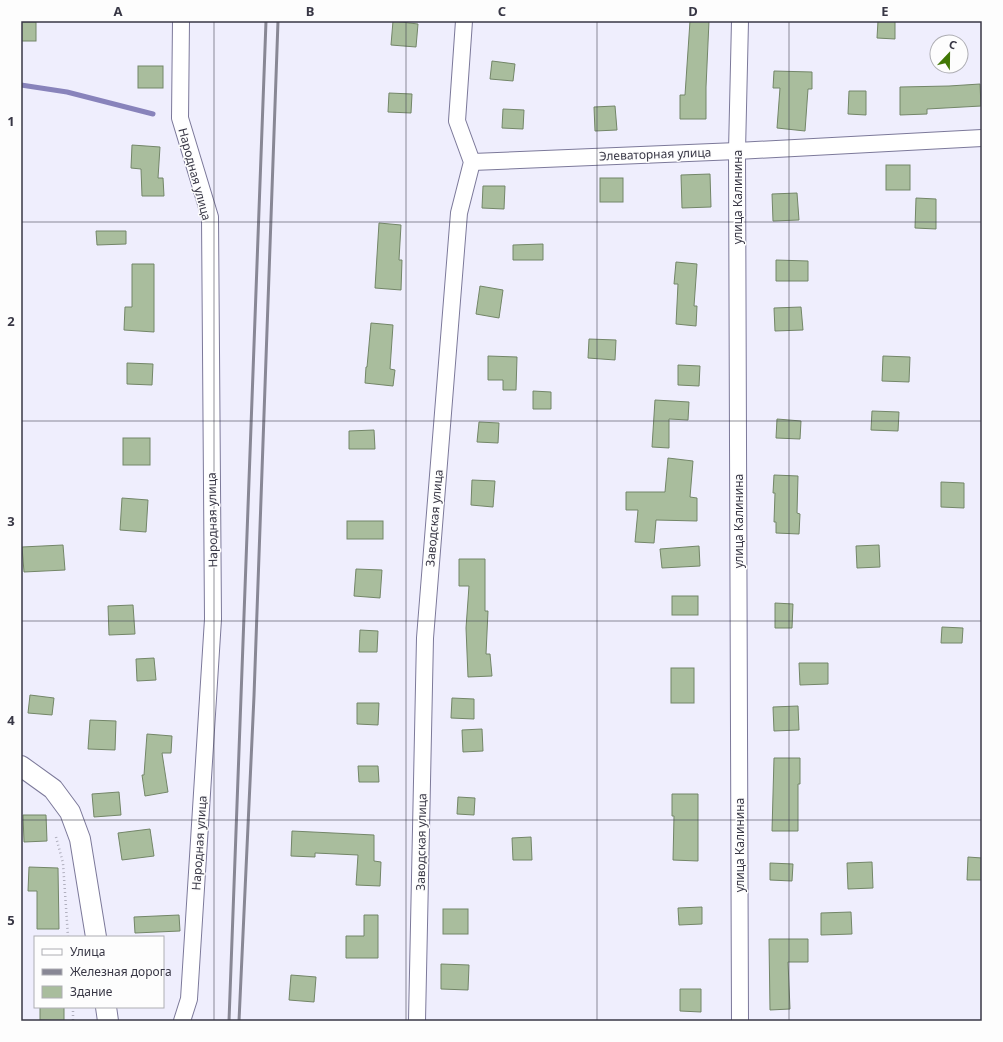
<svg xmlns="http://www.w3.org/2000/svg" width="1003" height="1042" viewBox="0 0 1003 1042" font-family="'Noto Sans',sans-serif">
<rect width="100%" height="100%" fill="#efeefd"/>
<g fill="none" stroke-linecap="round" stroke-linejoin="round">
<path stroke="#8883bb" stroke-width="5" d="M 21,85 L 67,92 L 153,114"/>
</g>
<g fill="#a9bd9d" stroke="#738668">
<path d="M 393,21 L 418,24 L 416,47 L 391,45 Z"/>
<path d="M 690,21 L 709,21 L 706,87 L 706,119 L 680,119 L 680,95 L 685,95 Z"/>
<path d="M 878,21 L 895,21 L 895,39 L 877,38 Z"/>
<rect x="21" y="22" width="15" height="19"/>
<path d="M 492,61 L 515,64 L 513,81 L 490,79 Z"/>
<rect x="138" y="66" width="25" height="22"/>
<path d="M 774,71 L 812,72 L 812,89 L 808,89 L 805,131 L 777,128 L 780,88 L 773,88 Z"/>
<path d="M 980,84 L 981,106 L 927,109 L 927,114 L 900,115 L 900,87 L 949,86 Z"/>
<path d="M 849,91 L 866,91 L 866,115 L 848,114 Z"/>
<path d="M 389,93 L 412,94 L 411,113 L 388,112 Z"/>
<path d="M 615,106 L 617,130 L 595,131 L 594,107 Z"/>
<path d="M 503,109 L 524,110 L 523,129 L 502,128 Z"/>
<path d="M 132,145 L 160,147 L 158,178 L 163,178 L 164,196 L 142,196 L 141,169 L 131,168 Z"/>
<rect x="886" y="165" width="24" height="25"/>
<path d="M 710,174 L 711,207 L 682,208 L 681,175 Z"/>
<rect x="600" y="178" width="23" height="24"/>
<path d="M 483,186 L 505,186 L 504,209 L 482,208 Z"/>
<path d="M 797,193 L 799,220 L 773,221 L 772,194 Z"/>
<path d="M 916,198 L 936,199 L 936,229 L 915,228 Z"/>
<path d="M 379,223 L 401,225 L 399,260 L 402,260 L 401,290 L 375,288 Z"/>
<path d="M 96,231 L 126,231 L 126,244 L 97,245 Z"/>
<path d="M 543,244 L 543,260 L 513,260 L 513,245 Z"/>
<path d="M 776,260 L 808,261 L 808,281 L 776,281 Z"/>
<path d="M 676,262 L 697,264 L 694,306 L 697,306 L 696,326 L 676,324 L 678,284 L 674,284 Z"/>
<path d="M 132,264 L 154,264 L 154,332 L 124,330 L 125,307 L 132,307 Z"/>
<path d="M 480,286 L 503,290 L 499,318 L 476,314 Z"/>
<path d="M 801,307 L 803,330 L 775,331 L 774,308 Z"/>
<path d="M 371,323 L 393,325 L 390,369 L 395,370 L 393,386 L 365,383 L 366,367 L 367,367 Z"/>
<path d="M 589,339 L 616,340 L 615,360 L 588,358 Z"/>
<path d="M 488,356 L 517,357 L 516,390 L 503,390 L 503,380 L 488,380 Z"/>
<path d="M 883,356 L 910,357 L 909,382 L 882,381 Z"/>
<path d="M 127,363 L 153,364 L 152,385 L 127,384 Z"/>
<path d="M 678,365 L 700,366 L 699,386 L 678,385 Z"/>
<path d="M 533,391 L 551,392 L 551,409 L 533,409 Z"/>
<path d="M 655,400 L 689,402 L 688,420 L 669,419 L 669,448 L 652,447 Z"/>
<path d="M 872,411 L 899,412 L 898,431 L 871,430 Z"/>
<path d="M 777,419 L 801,421 L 800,439 L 776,438 Z"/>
<path d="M 479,422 L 499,423 L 498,443 L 477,442 Z"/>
<path d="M 374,430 L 375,449 L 349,449 L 349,431 Z"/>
<rect x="123" y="438" width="27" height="27"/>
<path d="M 668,458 L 693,461 L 690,497 L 697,498 L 697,521 L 656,520 L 654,543 L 635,542 L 638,510 L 626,510 L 626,492 L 665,492 Z"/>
<path d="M 774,475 L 798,476 L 797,513 L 800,514 L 799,534 L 776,533 L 776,522 L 774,522 L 775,493 L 773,493 Z"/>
<path d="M 472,480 L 495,481 L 493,507 L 471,505 Z"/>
<path d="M 941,482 L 964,483 L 964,508 L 941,507 Z"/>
<path d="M 122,498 L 148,500 L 146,532 L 120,530 Z"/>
<rect x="347" y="521" width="36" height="18"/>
<path d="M 63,545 L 65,570 L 24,572 L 22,547 Z"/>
<path d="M 879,545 L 880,567 L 857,568 L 856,546 Z"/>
<path d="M 699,546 L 700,566 L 662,568 L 660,549 Z"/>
<path d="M 459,559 L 485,559 L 485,611 L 488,611 L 486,654 L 490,654 L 492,676 L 468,677 L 466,628 L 469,586 L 459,586 Z"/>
<path d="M 356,569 L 382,570 L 380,598 L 354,596 Z"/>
<rect x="672" y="596" width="26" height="19"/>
<path d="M 775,603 L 793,604 L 792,628 L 775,628 Z"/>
<path d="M 133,605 L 135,634 L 109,635 L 108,606 Z"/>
<path d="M 942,627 L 963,628 L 962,643 L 941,643 Z"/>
<path d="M 360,630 L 378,631 L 377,652 L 359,652 Z"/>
<path d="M 154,658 L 156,680 L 137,681 L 136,659 Z"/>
<path d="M 799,663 L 828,663 L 828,684 L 800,685 Z"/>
<rect x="671" y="668" width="23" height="35"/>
<path d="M 30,695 L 54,698 L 52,715 L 28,713 Z"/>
<path d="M 452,698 L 474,699 L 474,719 L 451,718 Z"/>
<path d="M 357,703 L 379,703 L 378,725 L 357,724 Z"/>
<path d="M 798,706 L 799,730 L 774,731 L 773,707 Z"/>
<path d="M 90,720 L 116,721 L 115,750 L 88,749 Z"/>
<path d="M 482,729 L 483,751 L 463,752 L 462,730 Z"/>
<path d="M 147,734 L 172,736 L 171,753 L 162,753 L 168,792 L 145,796 L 142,775 L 144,775 Z"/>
<path d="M 774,758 L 800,758 L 800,784 L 798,784 L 798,831 L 772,831 Z"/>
<path d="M 358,766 L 378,766 L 379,782 L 359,782 Z"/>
<path d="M 119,792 L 121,815 L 94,817 L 92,794 Z"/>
<path d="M 672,794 L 698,794 L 698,861 L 673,860 L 674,816 L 672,816 Z"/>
<path d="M 458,797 L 475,798 L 474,815 L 457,814 Z"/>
<path d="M 23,815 L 46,815 L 47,841 L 24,842 Z"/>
<path d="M 150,829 L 154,856 L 122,860 L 118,833 Z"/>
<path d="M 292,831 L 374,835 L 374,861 L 381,862 L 380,886 L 356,885 L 358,855 L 315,853 L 315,857 L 291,856 Z"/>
<path d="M 531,837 L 532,860 L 513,860 L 512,838 Z"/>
<path d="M 968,857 L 982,858 L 982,880 L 967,880 Z"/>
<path d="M 872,862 L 873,888 L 848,889 L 847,863 Z"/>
<path d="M 770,863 L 793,864 L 792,881 L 770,880 Z"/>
<path d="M 29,867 L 58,868 L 59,929 L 37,929 L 37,891 L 28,891 Z"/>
<path d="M 702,907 L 702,924 L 679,925 L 678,908 Z"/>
<rect x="443" y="909" width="25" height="25"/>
<path d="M 851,912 L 852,934 L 821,935 L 821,913 Z"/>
<path d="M 179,915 L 180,931 L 135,933 L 134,917 Z"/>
<path d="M 364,915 L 378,915 L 378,958 L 346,958 L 346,936 L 364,936 Z"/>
<path d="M 769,939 L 808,939 L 808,962 L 788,962 L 790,1009 L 770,1010 Z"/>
<path d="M 441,964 L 469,965 L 468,990 L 441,989 Z"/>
<path d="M 291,975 L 316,977 L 314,1002 L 289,1000 Z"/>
<path d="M 680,989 L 701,989 L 701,1012 L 680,1011 Z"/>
<path d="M 40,1007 L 64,1007 L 64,1021 L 40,1020 Z"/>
</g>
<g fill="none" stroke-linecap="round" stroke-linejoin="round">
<g stroke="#7c799a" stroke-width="18">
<g id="minor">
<path d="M 181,21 L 180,118 L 210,217 L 213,619 L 189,999 L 182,1021"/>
<path d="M 740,21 L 737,151 L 740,1021"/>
<path d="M 472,162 L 737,151 L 982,138"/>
<path d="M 417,1021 L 425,638 L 459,213 L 472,162 L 457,121 L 464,21"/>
</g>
</g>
<g stroke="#7c799a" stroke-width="22">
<g id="tertiary">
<path d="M 21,766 L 53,789 L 70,812 L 80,839 L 96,937"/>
<path d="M 106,1007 L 108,1021"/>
</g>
</g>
<g stroke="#b1b0bf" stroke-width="2.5" stroke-dasharray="1 3" stroke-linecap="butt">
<path d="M 56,837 L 63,863 L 68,937"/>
<path d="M 73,1007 L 73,1021"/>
</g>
<use href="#minor" stroke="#fff" stroke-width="16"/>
<use href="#tertiary" stroke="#fff" stroke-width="20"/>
<g stroke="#888795" stroke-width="3">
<path d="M 229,1021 L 266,21"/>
<path d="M 239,1021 L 254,696 L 278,21"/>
</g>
</g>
<path fill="none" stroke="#383745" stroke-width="1" stroke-opacity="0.55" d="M 214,21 L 214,1021M 406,21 L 406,1021M 597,21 L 597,1021M 789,21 L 789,1021M 21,222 L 982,222M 21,421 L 982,421M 21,621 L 982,621M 21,820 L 982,820"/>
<g text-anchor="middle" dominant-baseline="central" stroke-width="3" stroke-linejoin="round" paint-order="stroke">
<g font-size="12" fill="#383745" stroke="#fdfdfd">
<text transform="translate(655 154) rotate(-2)">Элеваторная улица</text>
<text transform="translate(195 174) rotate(75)">Народная улица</text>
<text transform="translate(737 197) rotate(-90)">улица Калинина</text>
<text transform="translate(434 518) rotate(-85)">Заводская улица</text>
<text transform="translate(212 520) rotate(-91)">Народная улица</text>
<text transform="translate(738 521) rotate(-90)">улица Калинина</text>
<text transform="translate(421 842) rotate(-89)">Заводская улица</text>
<text transform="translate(199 843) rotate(-86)">Народная улица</text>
<text transform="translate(739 845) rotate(-90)">улица Калинина</text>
</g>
</g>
<rect width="1003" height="1042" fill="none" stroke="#fdfdfd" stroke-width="44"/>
<rect x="34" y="936" width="130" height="72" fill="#fdfdfd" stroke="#aeaeb3"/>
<rect x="42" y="949" width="20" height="6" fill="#ffffff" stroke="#aeaeb3"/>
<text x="70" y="956" font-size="12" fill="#383745">Улица</text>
<rect x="42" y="969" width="20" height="6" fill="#888795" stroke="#aeaeb3"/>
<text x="70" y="976" font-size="12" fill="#383745">Железная дорога</text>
<rect x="42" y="986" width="20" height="12" fill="#a9bd9d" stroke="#aeaeb3"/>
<text x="70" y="996" font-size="12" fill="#383745">Здание</text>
<g transform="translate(949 54) rotate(22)"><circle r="19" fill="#fdfdfd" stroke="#aeaeb3"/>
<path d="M0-3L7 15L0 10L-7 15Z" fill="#417705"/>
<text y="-6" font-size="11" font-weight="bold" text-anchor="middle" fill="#383745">С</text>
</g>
<rect x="22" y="22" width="959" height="998" fill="none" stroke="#383745" stroke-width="1.5"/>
<g font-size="13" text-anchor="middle" font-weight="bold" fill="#383745">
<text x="118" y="16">A</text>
<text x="310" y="16">B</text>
<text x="502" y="16">C</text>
<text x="693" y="16">D</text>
<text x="885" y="16">E</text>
<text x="11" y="126">1</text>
<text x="11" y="326">2</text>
<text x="11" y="526">3</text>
<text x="11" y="725">4</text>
<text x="11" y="925">5</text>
</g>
</svg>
